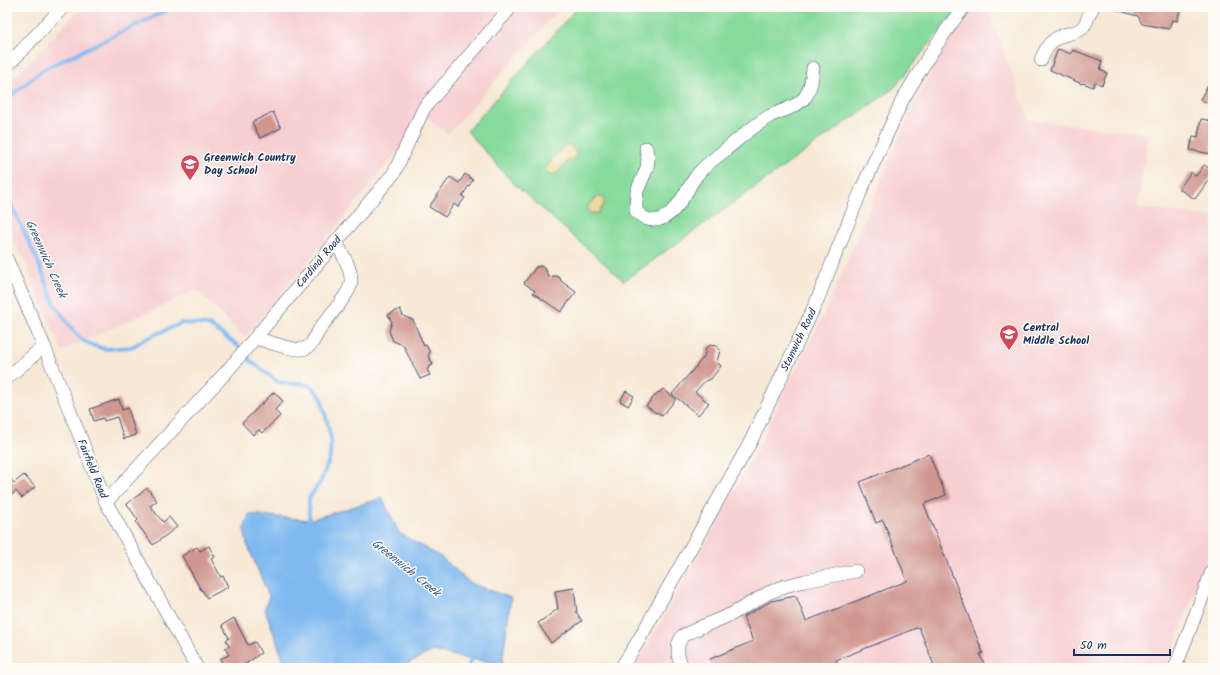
<svg xmlns="http://www.w3.org/2000/svg" width="1220" height="675" viewBox="0 0 1220 675" font-family="Kalam,sans-serif">
<rect width="100%" height="100%" fill="#fdfcf7"/>
<filter id="ink" filterUnits="userSpaceOnUse"><feTurbulence type="fractalNoise" baseFrequency=".025" numOctaves="2"/><feDisplacementMap in="SourceGraphic" scale="8" xChannelSelector="R" yChannelSelector="G"/><feConvolveMatrix kernelMatrix="1 2 1 2 8 2 1 2 1" color-interpolation-filters="sRGB"/></filter>
<filter id="wash" filterUnits="userSpaceOnUse"><feTurbulence type="fractalNoise" baseFrequency=".012" numOctaves="4" result="noise"/><feDisplacementMap in="SourceGraphic" scale="16" xChannelSelector="R" yChannelSelector="G"/><feGaussianBlur stdDeviation="0.9" result="paint"/><feColorMatrix in="noise" values="0 0 0 0 0 0 0 0 0 0 0 0 0 0 0 0 0 1.4 0 .05"/><feComposite in="paint" operator="in"/></filter>
<g filter="url(#wash)">
<rect width="100%" height="100%" fill="#f7e8d4"/>
<g fill="#f7cfd2">
<path d="M 82,7 L 561,7 L 448,134 L 426,117 L 245,338 L 197,290 L 62,351 L 27,266 L 7,227 L 7,85 Z"/>
<path d="M 974,7 L 987,7 L 1029,120 L 1149,134 L 1137,208 L 1213,217 L 1213,542 L 1166,668 L 635,668 L 724,510 L 761,441 L 782,397 L 828,306 L 906,121 L 934,65 L 954,31 Z"/>
</g>
<path fill="#86da9b" stroke="#50847c" d="M 578,7 L 959,7 L 894,88 L 624,281 L 513,183 L 467,131 L 546,43 Z"/>
<g fill="#eeda9e" stroke="#84847e">
<path d="M 568,145 C 571,146 574,147 575,151 C 578,159 570,159 566,163 C 562,167 559,172 554,175 L 549,175 L 545,170 L 547,166 L 563,147 Z"/>
<path d="M 597,197 L 599,197 L 604,198 L 604,204 L 598,213 L 591,213 L 588,211 L 588,206 Z"/>
</g>
<path fill="#7fb9f0" stroke="#4d74a7" d="M 382,498 L 399,533 L 441,557 L 470,583 L 511,598 L 502,664 L 464,658 L 433,651 L 398,668 L 292,668 L 284,662 L 265,609 L 269,596 L 247,544 L 244,529 L 249,514 L 309,520 Z"/>
<g fill="none" stroke-linecap="round" stroke-linejoin="round">
<g stroke="#7fb9f0" stroke-width="4">
<path d="M 7,99 L 44,69 L 174,7"/>
<path d="M 7,196 L 37,259 L 54,303 L 71,328 L 82,340 L 92,345 L 105,349 L 132,347 L 145,339 L 182,323 L 209,325 L 237,345 L 252,362 L 278,382 L 291,384 L 300,383 L 311,386 L 321,397 L 331,438 L 330,457 L 321,481 L 309,498 L 309,520 L 313,524"/>
<path d="M 468,668 L 471,659 L 470,656"/>
</g>
</g>
<g id="blocks">
<g fill="#d09790">
<path d="M 1117,7 L 1181,7 L 1177,21 L 1172,20 L 1169,29 L 1142,24 L 1138,16 L 1116,10 Z"/>
<path d="M 1058,49 L 1071,54 L 1073,50 L 1102,61 L 1100,70 L 1107,73 L 1102,85 L 1095,82 L 1093,87 L 1083,83 L 1082,84 L 1050,70 Z"/>
<path d="M 1213,77 L 1213,106 L 1200,99 Z"/>
<path d="M 273,112 L 281,128 L 260,138 L 252,122 Z"/>
<path d="M 1201,119 L 1213,121 L 1212,154 L 1190,150 L 1193,136 L 1198,137 Z"/>
<path d="M 1204,165 L 1213,171 L 1213,174 L 1195,199 L 1179,189 L 1191,172 L 1196,176 Z"/>
<path d="M 465,174 L 473,180 L 462,196 L 465,198 L 458,207 L 454,204 L 445,217 L 429,207 L 450,177 L 459,183 Z"/>
<path d="M 541,266 L 546,270 L 548,277 L 556,276 L 560,278 L 561,281 L 576,292 L 561,312 L 533,293 L 535,291 L 524,283 L 536,267 Z"/>
<path d="M 400,309 L 403,316 L 413,320 L 424,346 L 426,345 L 430,353 L 428,355 L 433,365 L 428,367 L 429,368 L 427,369 L 430,375 L 420,379 L 403,345 L 393,341 L 389,331 L 392,322 L 388,315 Z"/>
<path d="M 710,345 L 717,346 L 720,350 L 717,362 L 721,366 L 711,379 L 705,381 L 695,392 L 709,403 L 698,415 L 672,394 L 704,357 L 706,348 Z"/>
<path d="M 663,389 L 676,399 L 662,416 L 657,412 L 656,413 L 646,406 L 658,392 L 659,393 Z"/>
<path d="M 626,391 L 634,396 L 628,406 L 620,401 Z"/>
<path d="M 274,392 L 283,401 L 275,410 L 280,416 L 262,433 L 259,430 L 253,435 L 242,423 Z"/>
<path d="M 119,399 L 122,410 L 128,408 L 136,435 L 124,439 L 117,417 L 104,421 L 103,418 L 94,421 L 90,409 Z"/>
<path d="M 929,454 L 946,495 L 924,504 L 983,653 L 980,654 L 986,668 L 935,668 L 919,627 L 836,660 L 840,668 L 825,668 L 824,665 L 815,668 L 714,668 L 710,659 L 753,641 L 743,617 L 771,601 L 796,596 L 806,621 L 907,581 L 883,520 L 876,523 L 860,482 Z"/>
<path d="M 7,475 L 14,483 L 24,475 L 35,487 L 22,498 L 16,491 L 7,499 Z"/>
<path d="M 147,488 L 157,501 L 150,506 L 163,522 L 169,517 L 177,527 L 153,545 L 136,522 L 138,520 L 127,504 Z"/>
<path d="M 209,546 L 215,557 L 211,559 L 221,577 L 223,576 L 228,587 L 207,598 L 202,590 L 201,590 L 182,556 L 197,547 L 200,551 Z"/>
<path d="M 574,588 L 577,613 L 582,621 L 551,643 L 538,623 L 558,609 L 555,591 Z"/>
<path d="M 234,618 L 248,645 L 255,642 L 261,653 L 240,668 L 225,668 L 220,659 L 229,655 L 225,648 L 229,646 L 226,640 L 229,638 L 222,625 Z"/>
</g>
</g>
</g>
<g filter="url(#ink)">
<use href="#blocks" fill-opacity="0" stroke="#3c4b70" stroke-width="1"/>
<g fill="none" stroke-linecap="round" stroke-linejoin="round">
<g stroke="#3c4b70" stroke-width="14">
<g id="minor">
<path d="M 1041,60 C 1047,45 1051,39 1067,34 C 1072,33 1077,32 1081,29 C 1088,24 1088,13 1093,7"/>
<path d="M 7,66 L 63,7"/>
<path d="M 646,148 L 648,159 L 647,168 L 637,191 L 636,203 L 636,211 C 643,219 653,223 663,218 C 680,209 686,190 697,175 C 704,166 715,158 724,151 C 739,139 754,125 770,116 C 782,110 796,108 805,97 C 811,89 812,78 813,68"/>
<path d="M 7,260 L 44,346 L 106,502 L 197,668"/>
<path d="M 256,338 C 266,341 297,353 306,348 C 313,345 317,332 322,326 C 330,315 342,302 348,291 C 357,277 344,256 336,243"/>
<path d="M 7,378 L 44,346"/>
<path d="M 106,502 L 228,370 L 394,173 L 424,108 L 511,7"/>
<path d="M 621,668 L 637,643 L 750,443 L 816,303 L 863,186 L 903,99 L 927,59 L 950,25 L 964,7"/>
<path d="M 682,668 L 678,655 L 678,645 L 682,636 L 701,627 L 732,614 L 768,593 L 785,586 L 805,581 L 856,571"/>
<path d="M 1175,668 L 1213,569"/>
</g>
</g>
<use href="#minor" stroke="#fff" stroke-width="13"/>
</g>
</g>
<defs>
<g id="school-pin" transform="scale(1)"><path d="M0 17L-7.5 6A9.5 9.5 0 1 1 7.5 6Z" fill="#d1495b" stroke="#fdfcf7"/><path d="M0-5L7-2L0 1L-7-2ZM-4 1L0 2.5L4 1V4Q0 6-4 4Z" fill="#fff"/></g>
</defs>
<g fill-rule="evenodd">
<use href="#school-pin" x="190" y="164"/>
<use href="#school-pin" x="1009" y="334"/>
</g>
<g text-anchor="middle" dominant-baseline="central" stroke-width="3" stroke-linejoin="round" paint-order="stroke">
<g font-size="11" font-weight="bold" fill="#1b2f5e" stroke="#fdfcf7" text-anchor="start">
<text x="204" y="158">Greenwich Country<tspan x="204" dy="13">Day School</tspan></text>
<text x="1023" y="328">Central<tspan x="1023" dy="13">Middle School</tspan></text>
</g>
<g font-size="11" fill="#1b2f5e" stroke="#fdfcf7">
<text transform="translate(319 262) rotate(-50)">Cardinal Road</text>
<text transform="translate(799 340) rotate(-64)">Stanwich Road</text>
<text transform="translate(92 469) rotate(68)">Fairfield Road</text>
</g>
<g font-size="12" font-style="italic" fill="#39588a" stroke="#fdfcf7">
<text transform="translate(46 259) rotate(66)">Greenwich Creek</text>
<text transform="translate(406 568) rotate(39)">Greenwich Creek</text>
</g>
</g>
<rect width="1220" height="675" fill="none" stroke="#fdfcf7" stroke-width="24"/>
<path d="M1074 649v6h96v-6" fill="none" stroke="#1b2f5e" stroke-width="2"/>
<text x="1080" y="649" font-size="12" fill="#1b2f5e" stroke="#fdfcf7" stroke-width="3" paint-order="stroke">50 m</text>
</svg>
